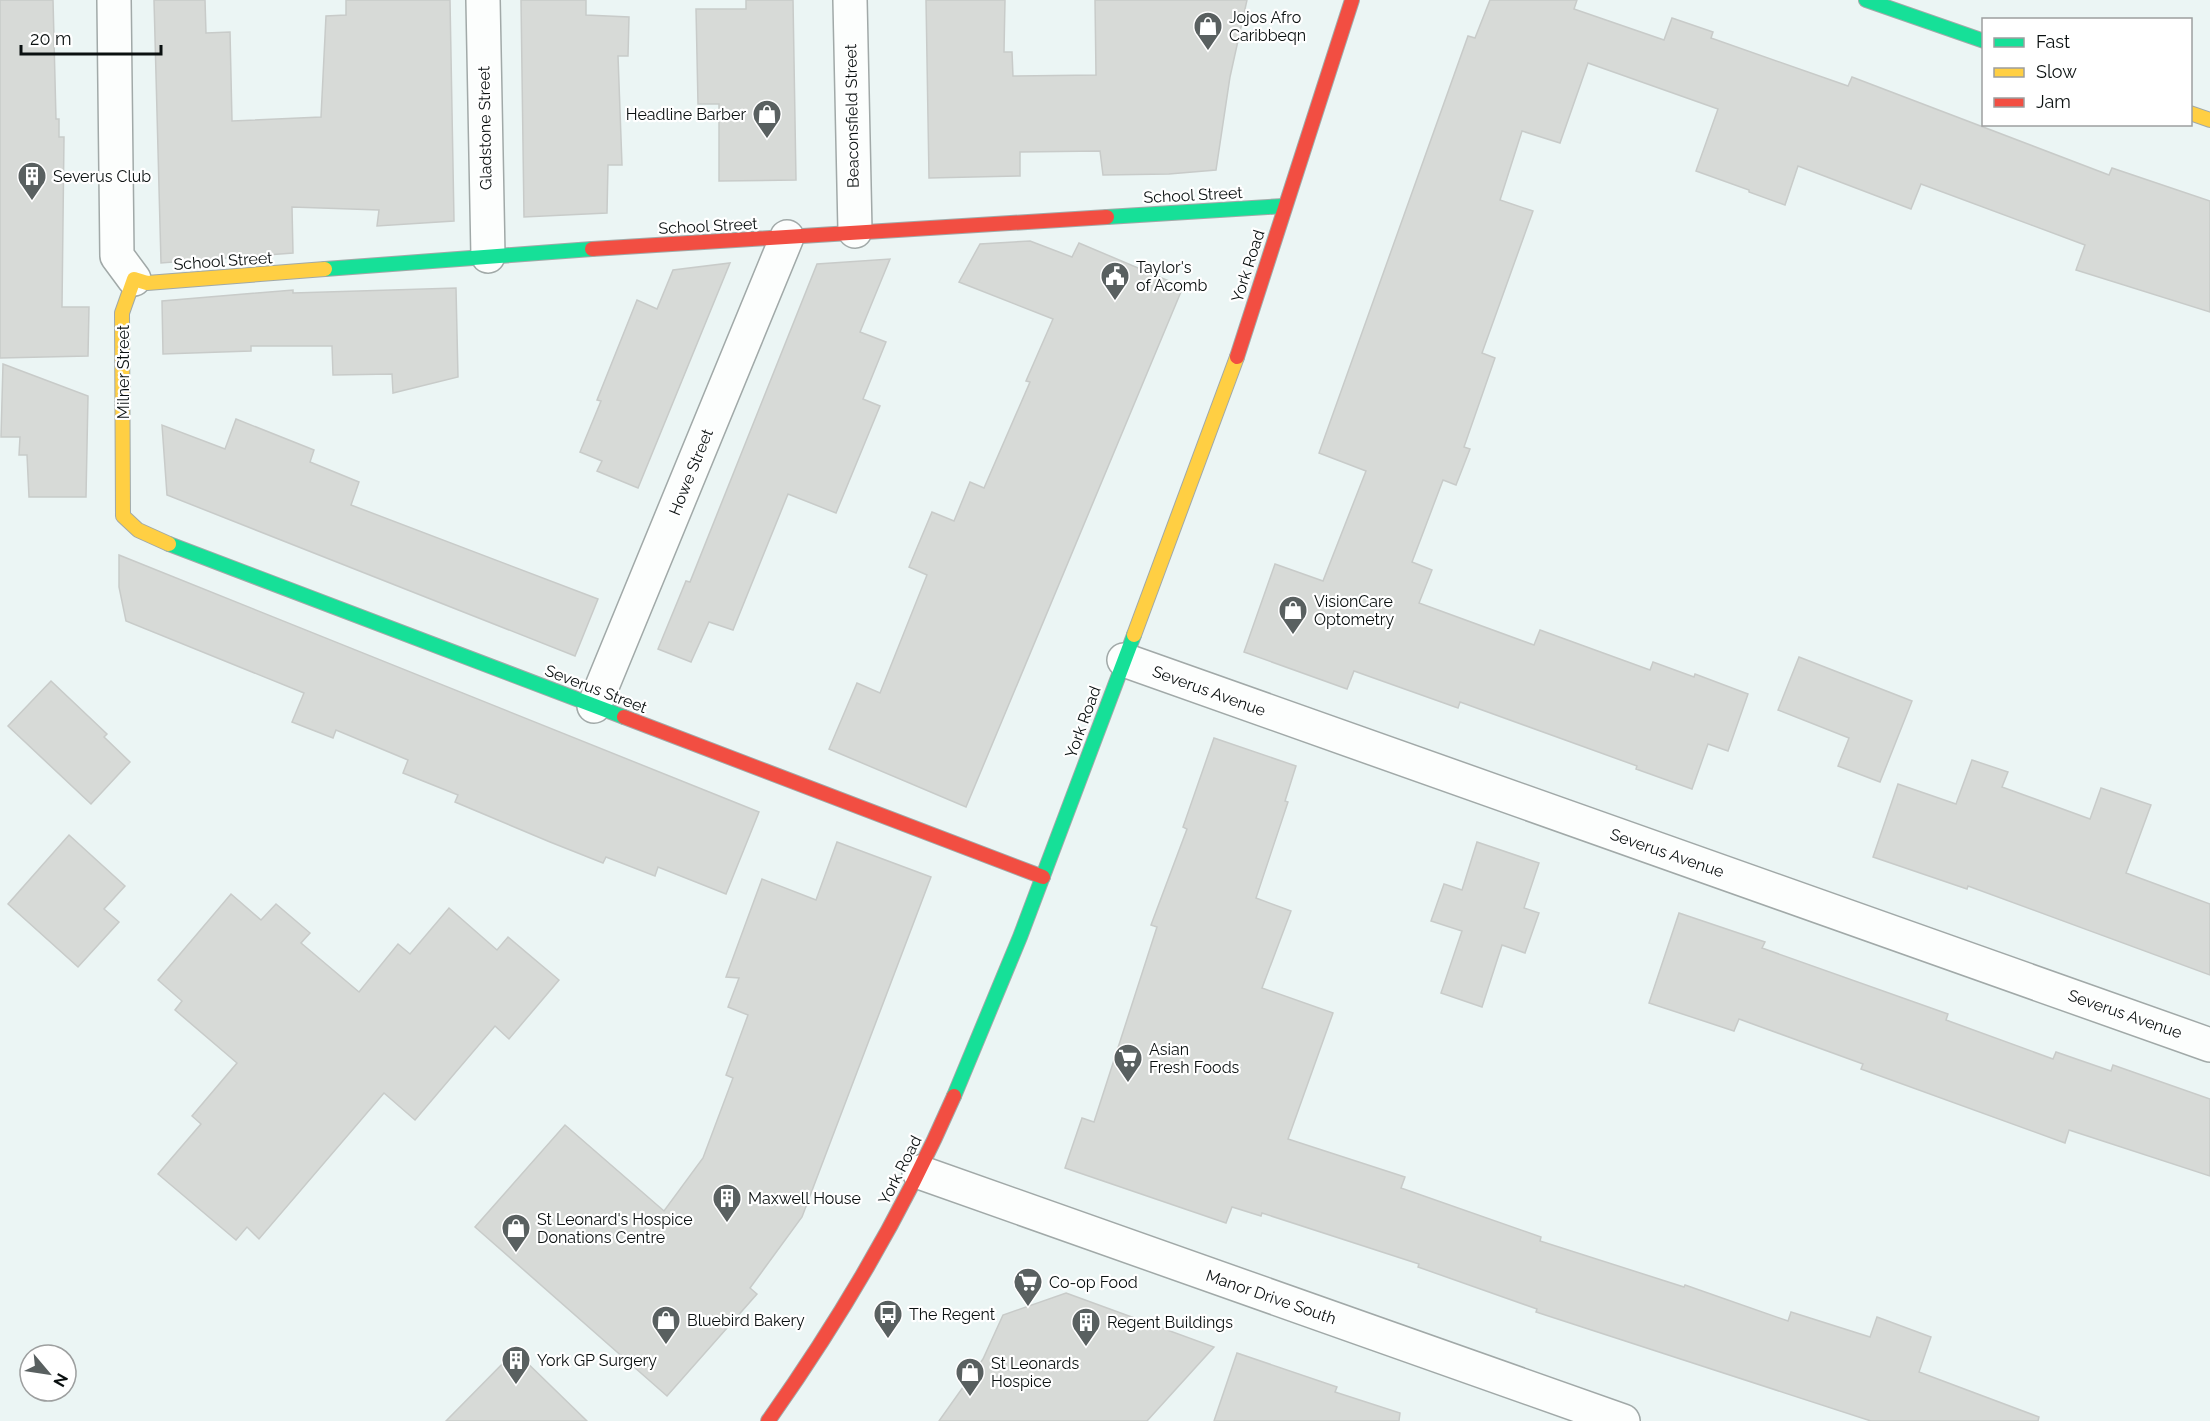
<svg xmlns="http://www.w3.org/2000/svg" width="2210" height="1421" viewBox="0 0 2210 1421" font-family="Raleway,sans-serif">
<rect width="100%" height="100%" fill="#ebf5f4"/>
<g fill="#d7dad7" stroke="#c8cbc9" stroke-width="1.5">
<path d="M 0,0 L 53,0 L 56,119 L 59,119 L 59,137 L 64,137 L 62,307 L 89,307 L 88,356 L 0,358 Z"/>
<path d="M 154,0 L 205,0 L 206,33 L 230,32 L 232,121 L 321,117 L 326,16 L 346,15 L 346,0 L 450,0 L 454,221 L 377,226 L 379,210 L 292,207 L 293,253 L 161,263 Z"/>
<path d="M 521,0 L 586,0 L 586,15 L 629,17 L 628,56 L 618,56 L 622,165 L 608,165 L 607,213 L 524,217 Z"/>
<path d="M 746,0 L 793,0 L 796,180 L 719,181 L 719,104 L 698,104 L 696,9 L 746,9 Z"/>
<path d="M 926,0 L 1005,0 L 1004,52 L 1012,52 L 1013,76 L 1096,75 L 1095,0 L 1247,0 L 1230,77 L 1216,170 L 1169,174 L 1103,175 L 1100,151 L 1020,152 L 1020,176 L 929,178 Z"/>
<path d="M 1490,0 L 1577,0 L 1574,9 L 1664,40 L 1672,18 L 1713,32 L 1711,38 L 1848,86 L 1852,77 L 2109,175 L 2112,168 L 2210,201 L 2210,312 L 2076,270 L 2085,245 L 1921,184 L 1911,209 L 1798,166 L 1785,205 L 1749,192 L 1749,190 L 1696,171 L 1718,109 L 1588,63 L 1560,143 L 1522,131 L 1500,200 L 1533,211 L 1482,353 L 1495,358 L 1464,447 L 1470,449 L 1456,485 L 1443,480 L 1412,562 L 1432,570 L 1419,603 L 1534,645 L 1540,630 L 1650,670 L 1653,662 L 1694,677 L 1695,674 L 1748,694 L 1728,751 L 1708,744 L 1692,789 L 1636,769 L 1637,766 L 1460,702 L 1458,708 L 1354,671 L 1347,689 L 1244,652 L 1275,564 L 1323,581 L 1366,471 L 1319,453 L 1468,36 L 1475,38 Z"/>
<path d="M 1030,241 L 1072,257 L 1079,243 L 1183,287 L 966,807 L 829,749 L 857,683 L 880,693 L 927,575 L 909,567 L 932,512 L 954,521 L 970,482 L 984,488 L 1030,382 L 1026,381 L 1053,319 L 959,282 L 980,244 Z"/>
<path d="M 890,259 L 860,332 L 886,342 L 863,399 L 880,406 L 836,513 L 788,494 L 733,630 L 709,622 L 691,662 L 658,649 L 686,581 L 690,582 L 817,264 Z"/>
<path d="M 730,263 L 638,488 L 597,471 L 602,461 L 580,452 L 601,401 L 597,400 L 637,300 L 657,309 L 673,270 Z"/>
<path d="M 456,288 L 458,377 L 393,393 L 392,374 L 333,375 L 332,346 L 251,346 L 251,351 L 163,354 L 162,301 L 293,290 L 293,293 Z"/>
<path d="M 3,364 L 88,396 L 86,497 L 29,497 L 27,455 L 19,455 L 20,437 L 1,437 Z"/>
<path d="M 236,419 L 314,450 L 310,462 L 359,482 L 351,505 L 598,599 L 575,656 L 167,495 L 162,425 L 225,449 Z"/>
<path d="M 119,555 L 759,812 L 726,894 L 658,867 L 655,876 L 606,857 L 603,863 L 550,842 L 455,802 L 458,795 L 403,773 L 408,760 L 336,730 L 333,738 L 292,722 L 304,693 L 126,621 L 119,587 Z"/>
<path d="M 1799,657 L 1912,701 L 1880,782 L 1838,766 L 1849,738 L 1778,710 Z"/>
<path d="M 51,681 L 107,734 L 104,737 L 130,762 L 91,804 L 8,726 Z"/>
<path d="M 1214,738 L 1296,766 L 1285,801 L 1288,802 L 1256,898 L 1291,911 L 1262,988 L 1333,1013 L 1288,1139 L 1405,1177 L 1401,1188 L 1541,1237 L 1540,1241 L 1684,1287 L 1685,1285 L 1788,1321 L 1791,1312 L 1870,1337 L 1877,1317 L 1931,1337 L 1919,1372 L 2039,1417 L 2038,1421 L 1871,1421 L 1536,1312 L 1537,1309 L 1418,1267 L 1419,1264 L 1262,1213 L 1261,1216 L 1232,1207 L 1226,1223 L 1065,1168 L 1082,1118 L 1094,1122 L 1157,927 L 1151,925 L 1187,829 L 1183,827 Z"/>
<path d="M 1972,760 L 2008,772 L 2002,787 L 2090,819 L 2101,788 L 2151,805 L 2126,873 L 2210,904 L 2210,975 L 1968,886 L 1967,889 L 1873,857 L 1898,784 L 1956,804 Z"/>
<path d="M 69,835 L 125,886 L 104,909 L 119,922 L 78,967 L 8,904 Z"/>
<path d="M 837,842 L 931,877 L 802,1217 L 750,1288 L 757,1294 L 667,1396 L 475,1227 L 565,1125 L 664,1211 L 703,1158 L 733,1078 L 726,1075 L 748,1015 L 728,1007 L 739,978 L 726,977 L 762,879 L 816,900 Z"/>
<path d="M 1477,842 L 1539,863 L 1524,908 L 1539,913 L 1525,953 L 1502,945 L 1482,1007 L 1441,993 L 1462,931 L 1431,921 L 1444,884 L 1462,890 Z"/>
<path d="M 231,894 L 261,920 L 276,904 L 310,933 L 301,943 L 359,992 L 398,944 L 410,954 L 449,908 L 497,950 L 508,937 L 559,980 L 509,1039 L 495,1026 L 415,1120 L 384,1093 L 259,1239 L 247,1227 L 236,1240 L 158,1174 L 201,1124 L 192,1116 L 237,1063 L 175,1010 L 182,1001 L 158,980 Z"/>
<path d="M 1679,913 L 1765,942 L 1762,948 L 1948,1014 L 1946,1020 L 2053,1059 L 2056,1052 L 2111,1071 L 2113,1065 L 2210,1099 L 2210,1176 L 2069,1130 L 2065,1143 L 1861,1069 L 1863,1064 L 1739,1019 L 1734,1031 L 1649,1003 Z"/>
<path d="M 1066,1293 L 1214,1347 L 1147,1421 L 939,1421 L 983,1359 L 1003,1315 Z"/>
<path d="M 515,1351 L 587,1421 L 446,1421 Z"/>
<path d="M 1237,1353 L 1337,1387 L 1335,1392 L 1400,1413 L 1399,1421 L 1214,1421 Z"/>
</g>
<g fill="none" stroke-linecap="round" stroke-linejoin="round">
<g stroke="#a1a9a8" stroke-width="36">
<g id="street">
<path d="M 114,0 L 117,256 L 134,279"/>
<path d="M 483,0 L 488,256"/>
<path d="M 850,0 L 855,231"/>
<path d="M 1124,660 L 2210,1045"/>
<path d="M 594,706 L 787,237"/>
<path d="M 919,1172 L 1623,1421"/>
</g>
</g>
<g stroke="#a1a9a8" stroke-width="16">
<g id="fast">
<path d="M 1866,0 L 1984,41"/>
<path d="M 1107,217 L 1284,206"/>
<path d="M 325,269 L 592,249"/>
<path d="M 169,544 L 624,717"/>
<path d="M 954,1096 L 1020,937 L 1134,635"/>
</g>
</g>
<g stroke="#a1a9a8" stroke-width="16">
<g id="slow">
<path d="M 2190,113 L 2210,120"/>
<path d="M 169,544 L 138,530 L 123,516 L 122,313 L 134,279 L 147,283 L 325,269"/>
<path d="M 1134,635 L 1237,357"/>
</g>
</g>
<g stroke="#a1a9a8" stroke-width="16">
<g id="jam">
<path d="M 592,249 L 1107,217"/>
<path d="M 1237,357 L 1352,0"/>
<path d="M 624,717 L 1043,877"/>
<path d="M 768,1421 C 841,1318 904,1211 954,1096"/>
</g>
</g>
<use href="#street" stroke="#fcfefd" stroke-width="33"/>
<use href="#fast" stroke="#16e098" stroke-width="14"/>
<use href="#slow" stroke="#ffcf43" stroke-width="14"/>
<use href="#jam" stroke="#f24e42" stroke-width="14"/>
</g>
<defs>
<g id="shop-pin" transform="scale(1.5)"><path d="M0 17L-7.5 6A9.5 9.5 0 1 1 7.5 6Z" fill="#596060" stroke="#fff"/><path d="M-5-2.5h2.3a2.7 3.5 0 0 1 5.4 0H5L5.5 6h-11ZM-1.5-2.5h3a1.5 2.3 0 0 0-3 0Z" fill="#fff"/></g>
<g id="building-pin" transform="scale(1.5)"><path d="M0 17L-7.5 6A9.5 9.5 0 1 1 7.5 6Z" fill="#596060" stroke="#fff"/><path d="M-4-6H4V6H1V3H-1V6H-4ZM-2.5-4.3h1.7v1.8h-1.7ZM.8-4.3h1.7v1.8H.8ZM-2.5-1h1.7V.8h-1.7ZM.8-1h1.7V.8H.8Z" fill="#fff"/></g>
<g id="civic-pin" transform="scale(1.5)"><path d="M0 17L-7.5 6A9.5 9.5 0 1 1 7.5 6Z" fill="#596060" stroke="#fff"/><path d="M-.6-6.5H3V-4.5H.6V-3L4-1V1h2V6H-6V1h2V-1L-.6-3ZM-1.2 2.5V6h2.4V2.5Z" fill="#fff"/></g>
<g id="supermarket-pin" transform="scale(1.5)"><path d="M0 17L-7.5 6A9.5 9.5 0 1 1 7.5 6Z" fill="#596060" stroke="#fff"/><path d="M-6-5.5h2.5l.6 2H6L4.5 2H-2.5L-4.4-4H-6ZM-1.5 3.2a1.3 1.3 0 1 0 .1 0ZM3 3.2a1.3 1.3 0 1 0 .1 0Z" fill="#fff"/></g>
<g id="bus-pin" transform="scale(1.5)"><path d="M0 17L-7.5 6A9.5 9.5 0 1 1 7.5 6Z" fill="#596060" stroke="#fff"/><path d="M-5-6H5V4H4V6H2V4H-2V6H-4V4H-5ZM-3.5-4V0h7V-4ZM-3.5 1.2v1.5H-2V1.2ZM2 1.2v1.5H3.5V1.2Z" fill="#fff"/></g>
</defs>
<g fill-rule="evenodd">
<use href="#shop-pin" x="1208" y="26"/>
<use href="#shop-pin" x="767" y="114"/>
<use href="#building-pin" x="32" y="176"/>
<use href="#civic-pin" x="1115" y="276"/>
<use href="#shop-pin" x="1293" y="610"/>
<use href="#supermarket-pin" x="1128" y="1058"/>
<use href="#building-pin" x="727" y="1198"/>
<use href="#shop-pin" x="516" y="1228"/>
<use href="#supermarket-pin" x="1028" y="1282"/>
<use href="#bus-pin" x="888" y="1314"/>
<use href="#shop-pin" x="666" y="1320"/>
<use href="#building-pin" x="1086" y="1322"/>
<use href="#building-pin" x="516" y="1360"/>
<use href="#shop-pin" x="970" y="1372"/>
</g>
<g text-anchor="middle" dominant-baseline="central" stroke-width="4.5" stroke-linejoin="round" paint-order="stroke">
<g font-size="16" fill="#0a1010" stroke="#fff" text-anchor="start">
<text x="1229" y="17">Jojos Afro<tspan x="1229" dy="18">Caribbeqn</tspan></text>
<text x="746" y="114" text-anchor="end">Headline Barber</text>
<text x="53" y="176">Severus Club</text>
<text x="1136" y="267">Taylor's<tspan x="1136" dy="18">of Acomb</tspan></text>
<text x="1314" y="601">VisionCare<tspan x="1314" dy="18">Optometry</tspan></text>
<text x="1149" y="1049">Asian<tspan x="1149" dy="18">Fresh Foods</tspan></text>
<text x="748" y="1198">Maxwell House</text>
<text x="537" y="1219">St Leonard's Hospice<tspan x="537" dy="18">Donations Centre</tspan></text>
<text x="1049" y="1282">Co-op Food</text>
<text x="909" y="1314">The Regent</text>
<text x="687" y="1320">Bluebird Bakery</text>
<text x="1107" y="1322">Regent Buildings</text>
<text x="537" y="1360">York GP Surgery</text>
<text x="991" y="1363">St Leonards<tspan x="991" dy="18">Hospice</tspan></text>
</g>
<g font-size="16" fill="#0a1010" stroke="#fff">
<text transform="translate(852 116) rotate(-91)">Beaconsfield Street</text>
<text transform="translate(485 128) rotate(-91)">Gladstone Street</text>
<text transform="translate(1193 195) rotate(-3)">School Street</text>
<text transform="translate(708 226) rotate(-3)">School Street</text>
<text transform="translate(223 261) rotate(-4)">School Street</text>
<text transform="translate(1248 266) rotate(-72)">York Road</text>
<text transform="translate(123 372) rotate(-90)">Milner Street</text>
<text transform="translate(691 472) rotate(-68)">Howe Street</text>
<text transform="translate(596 689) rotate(21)">Severus Street</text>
<text transform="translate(1209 691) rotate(20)">Severus Avenue</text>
<text transform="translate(1083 722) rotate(-70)">York Road</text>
<text transform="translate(1667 853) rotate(19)">Severus Avenue</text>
<text transform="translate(2125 1014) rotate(19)">Severus Avenue</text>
<text transform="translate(900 1170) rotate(-63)">York Road</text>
<text transform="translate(1271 1297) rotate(19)">Manor Drive South</text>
</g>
</g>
<rect x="1982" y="18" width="210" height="108" fill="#ffffff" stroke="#9d9f9f" stroke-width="1.5"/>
<rect x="1994" y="38" width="30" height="9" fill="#16e098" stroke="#9d9f9f" stroke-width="1.5"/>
<text x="2036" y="48" font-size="18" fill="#0a1010">Fast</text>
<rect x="1994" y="68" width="30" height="9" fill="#ffcf43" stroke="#9d9f9f" stroke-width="1.5"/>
<text x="2036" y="78" font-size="18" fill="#0a1010">Slow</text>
<rect x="1994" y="98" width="30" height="9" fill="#f24e42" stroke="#9d9f9f" stroke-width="1.5"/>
<text x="2036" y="108" font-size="18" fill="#0a1010">Jam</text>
<g transform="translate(48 1373) rotate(119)"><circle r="28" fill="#ffffff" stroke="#9d9f9f" stroke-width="1.5"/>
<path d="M0-4.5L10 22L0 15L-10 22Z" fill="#596060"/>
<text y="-9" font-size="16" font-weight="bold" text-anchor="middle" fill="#0a1010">N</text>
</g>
<path d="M21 45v9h140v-9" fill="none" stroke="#0a1010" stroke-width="3"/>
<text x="30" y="45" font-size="18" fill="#0a1010" stroke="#ffffff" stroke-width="4.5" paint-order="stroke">20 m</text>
</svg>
